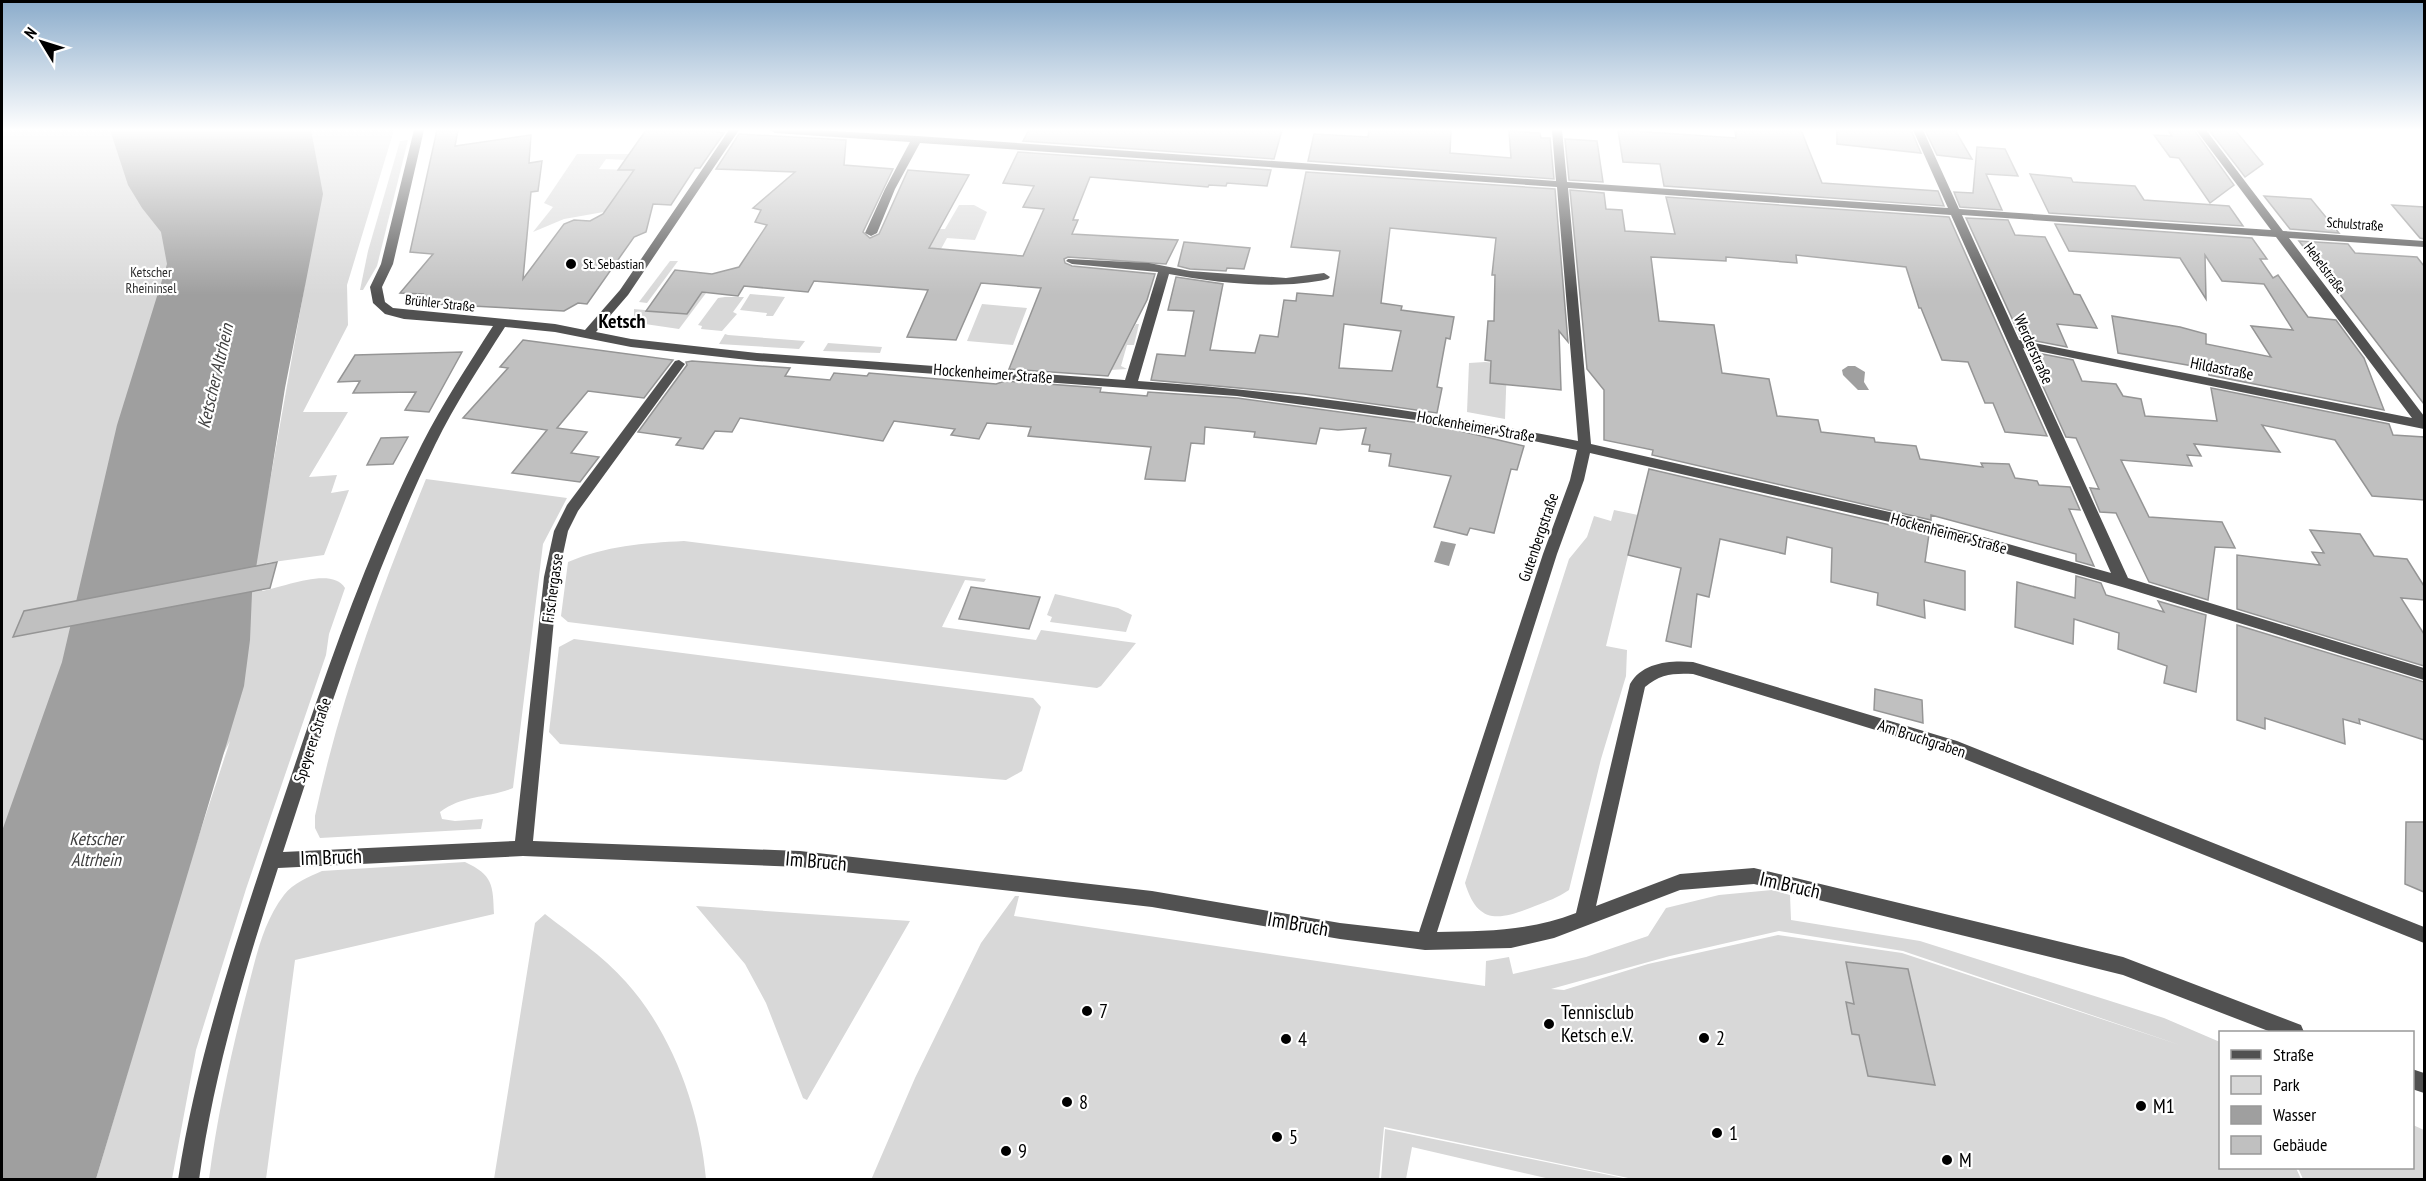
<svg xmlns="http://www.w3.org/2000/svg" width="2426" height="1181" viewBox="0 0 2426 1181" font-family="'PT Sans Narrow',sans-serif">
<rect width="100%" height="100%" fill="#fff"/>
<g fill="#d8d8d8" fill-rule="evenodd">
<path d="M 2,130 L 394,130 L 347,285 L 348,325 L 303,412 L 348,412 L 309,477 L 337,475 L 331,493 L 349,490 L 324,555 L 266,563 L 262,591 C 282,588 332,566 345,588 L 329,634 L 326,655 L 246,889 L 196,1050 L 172,1179 L 96,1179 L 185,878 L 230,741 L 2,1180 ZM 305,284 L 267,498 L 299,297 Z"/>
<path d="M 408,140 L 377,266 L 363,290 L 360,290 L 368,251 L 400,141 Z"/>
<path d="M 577,154 L 629,154 L 626,160 L 606,159 L 599,169 L 664,171 L 615,210 L 564,219 L 533,232 L 553,207 L 544,203 Z"/>
<path d="M 959,205 L 974,205 L 987,212 L 975,240 L 947,238 L 925,278 L 909,263 L 937,229 L 945,229 Z"/>
<path d="M 670,261 L 678,261 L 647,303 L 639,302 Z"/>
<path d="M 702,293 L 706,293 L 679,329 L 645,324 L 634,317 L 634,309 L 687,314 Z"/>
<path d="M 750,294 L 785,297 L 773,316 L 766,316 L 767,313 L 740,310 Z"/>
<path d="M 725,297 L 744,297 L 733,312 L 737,314 L 722,331 L 701,329 L 702,326 L 698,325 L 718,298 Z"/>
<path d="M 982,304 L 1027,308 L 1013,345 L 967,341 Z"/>
<path d="M 1136,324 L 1139,324 L 1134,345 L 1127,345 L 1121,366 L 1127,369 L 1110,370 Z"/>
<path d="M 725,334 L 728,335 L 805,341 L 799,349 L 719,344 Z"/>
<path d="M 828,343 L 882,347 L 880,353 L 823,351 Z"/>
<path d="M 1485,362 L 1507,364 L 1505,419 L 1467,412 L 1469,363 Z"/>
<path d="M 426,479 L 567,498 L 543,544 L 513,788 C 488,798 462,795 440,812 L 442,819 L 455,821 L 483,819 L 481,829 L 320,838 L 315,828 L 315,816 C 340,699 381,589 426,479 Z"/>
<path d="M 1614,510 L 1638,515 L 1606,646 L 1627,650 L 1626,676 L 1601,759 L 1569,890 C 1557,898 1548,901 1535,906 C 1500,920 1478,926 1465,883 L 1569,559 L 1587,537 L 1594,516 L 1611,521 Z"/>
<path d="M 684,541 L 986,579 L 984,582 L 965,580 L 942,627 L 1036,640 L 1041,630 L 1136,643 L 1101,686 L 1097,688 L 568,622 L 561,616 L 568,562 C 606,546 643,543 684,541 Z"/>
<path d="M 1055,594 L 1118,608 L 1132,615 L 1126,632 L 1050,622 L 1052,617 L 1047,615 Z"/>
<path d="M 574,639 L 1033,698 L 1041,707 L 1022,771 L 1006,780 L 560,744 L 549,732 L 559,647 Z"/>
<path d="M 465,862 C 493,875 493,885 494,914 L 295,960 L 266,1179 L 209,1179 C 217,1118 230,1058 245,999 C 255,963 261,925 284,895 C 293,883 309,877 322,871 Z"/>
<path d="M 1772,890 L 1790,895 L 1791,920 L 1920,941 L 2164,1018 L 2220,1042 L 2220,1168 L 2296,1168 L 2301,1179 L 1633,1179 L 1384,1127 L 1379,1179 L 871,1180 L 915,1078 L 981,943 L 1015,896 L 1019,896 L 1014,916 L 1485,986 L 1486,961 L 1509,957 L 1513,974 L 1586,957 L 1648,936 L 1666,908 L 1719,895 ZM 1779,931 L 1903,951 L 2180,1045 L 1902,953 L 1778,935 L 1648,964 L 1564,990 L 1551,989 L 1670,956 Z"/>
<path d="M 696,906 L 910,921 L 807,1100 L 803,1098 L 766,1003 L 745,964 Z"/>
<path d="M 545,914 C 572,935 603,956 626,982 C 673,1034 700,1111 706,1179 L 494,1179 L 533,935 L 535,923 Z"/>
<path d="M 2413,1125 L 2424,1130 L 2424,1179 L 2303,1179 L 2298,1168 L 2412,1168 Z"/>
<path d="M 1385,1129 L 1628,1179 L 1550,1179 L 1412,1147 L 1406,1179 L 1381,1179 Z"/>
</g>
<g fill="#9f9f9f">
<path d="M 110,130 L 311,130 L 323,194 L 285,388 L 252,593 L 250,640 L 244,686 L 96,1179 L 2,1180 L 2,831 L 62,662 L 117,425 L 167,264 L 161,232 L 142,208 L 128,185 Z"/>
<path d="M 1848,366 L 1855,366 L 1865,372 L 1864,382 L 1869,390 L 1858,390 L 1843,375 L 1842,370 Z"/>
<path d="M 1441,541 L 1456,544 L 1449,566 L 1434,562 Z"/>
</g>
<g fill="#c0c0c0" stroke="#959595" stroke-width="1.5" fill-rule="evenodd">
<path d="M 437,130 L 458,130 L 455,146 L 531,135 L 529,163 L 542,161 L 538,191 L 531,192 L 523,279 L 564,224 L 574,220 L 590,221 L 603,214 L 634,170 L 618,170 L 646,130 L 718,130 L 717,132 L 724,133 L 700,168 L 695,168 L 671,205 L 653,204 L 646,232 L 634,237 L 587,304 L 578,303 L 564,311 L 416,303 L 423,294 L 400,293 L 433,254 L 410,252 Z"/>
<path d="M 1029,130 L 1282,130 L 1274,159 L 1023,141 Z"/>
<path d="M 1369,130 L 1451,130 L 1450,153 L 1511,158 L 1509,131 L 1540,133 L 1541,138 L 1550,138 L 1554,179 L 1308,161 L 1314,134 L 1368,137 Z"/>
<path d="M 1618,130 L 1736,138 L 1735,130 L 1801,130 L 1822,183 L 1938,191 L 1944,206 L 1664,186 L 1660,164 L 1623,162 Z"/>
<path d="M 1837,130 L 1911,130 L 1921,153 L 1837,144 Z"/>
<path d="M 1925,130 L 1955,130 L 1972,159 L 1937,155 Z"/>
<path d="M 2168,130 L 2194,130 L 2234,185 L 2210,203 L 2179,158 L 2170,157 L 2154,135 L 2172,136 Z"/>
<path d="M 2209,130 L 2235,130 L 2263,164 L 2245,177 Z"/>
<path d="M 739,134 L 846,140 L 844,165 L 893,169 L 863,232 L 870,238 L 879,234 L 908,170 L 969,175 L 929,248 L 1023,256 L 1044,209 L 1023,207 L 1034,186 L 1003,183 L 1018,152 L 1271,170 L 1267,186 L 1227,183 L 1226,186 L 1209,185 L 1208,187 L 1090,177 L 1073,220 L 1078,220 L 1072,234 L 1178,240 L 1166,264 L 1068,257 L 1064,259 L 1065,263 L 1072,266 L 1155,274 L 1147,300 L 1108,376 L 1009,369 L 1041,288 L 981,283 L 956,340 L 907,337 L 928,290 L 814,281 L 808,292 L 744,286 L 738,296 L 702,292 L 687,314 L 646,311 L 675,270 L 712,274 L 739,267 L 767,225 L 755,222 L 761,210 L 753,208 L 795,172 L 716,169 Z"/>
<path d="M 1565,139 L 1597,141 L 1603,182 L 1569,180 Z"/>
<path d="M 1977,147 L 2005,149 L 2018,176 L 1986,174 L 2002,210 L 1960,207 L 1954,192 L 1973,193 Z"/>
<path d="M 1306,172 L 1555,189 L 1568,342 L 1559,331 L 1561,390 L 1490,383 L 1491,361 L 1485,360 L 1488,321 L 1494,321 L 1495,275 L 1492,275 L 1496,238 L 1390,228 L 1381,303 L 1402,306 L 1401,310 L 1454,317 L 1450,339 L 1446,338 L 1437,387 L 1442,388 L 1437,413 L 1304,394 L 1151,380 L 1157,354 L 1185,356 L 1194,311 L 1168,310 L 1176,277 L 1223,284 L 1210,350 L 1255,353 L 1260,335 L 1278,337 L 1284,300 L 1296,301 L 1297,293 L 1333,296 L 1340,251 L 1291,247 ZM 1344,324 L 1401,331 L 1392,371 L 1339,368 Z"/>
<path d="M 2030,174 L 2071,178 L 2073,182 L 2135,186 L 2144,200 L 2229,206 L 2243,226 L 2049,213 Z"/>
<path d="M 1570,190 L 1604,193 L 1606,209 L 1622,210 L 1625,231 L 1675,234 L 1666,197 L 1949,217 L 2047,436 L 2005,432 L 1993,403 L 1985,403 L 1968,362 L 1942,360 L 1921,308 L 1919,308 L 1906,267 L 1796,255 L 1797,263 L 1726,257 L 1726,261 L 1651,257 L 1659,321 L 1714,325 L 1722,373 L 1769,379 L 1777,416 L 1818,420 L 1821,432 L 1874,438 L 1875,442 L 1916,446 L 1920,459 L 1983,467 L 1981,463 L 2009,464 L 2015,478 L 2037,481 L 2039,485 L 2070,487 L 2080,510 L 2069,509 L 2094,566 L 2076,561 L 2076,554 L 1931,515 L 1931,520 L 1652,455 L 1653,450 L 1604,440 L 1604,390 L 1587,369 Z"/>
<path d="M 2264,196 L 2311,199 L 2339,233 L 2290,229 Z"/>
<path d="M 2392,205 L 2424,207 L 2424,239 L 2420,238 Z"/>
<path d="M 1966,218 L 2008,220 L 2015,235 L 2045,237 L 2074,294 L 2080,295 L 2097,328 L 2057,324 L 2067,347 L 2021,338 Z"/>
<path d="M 2055,224 L 2252,238 L 2267,259 L 2260,259 L 2273,278 L 2278,275 L 2308,317 L 2336,320 L 2364,358 L 2384,410 L 2209,375 L 2208,371 L 2193,366 L 2118,353 L 2112,316 L 2180,327 L 2206,334 L 2206,344 L 2271,357 L 2251,326 L 2293,330 L 2264,284 L 2222,281 L 2205,255 L 2206,299 L 2180,258 L 2069,251 Z"/>
<path d="M 2299,241 L 2348,244 L 2355,253 L 2417,257 L 2424,266 L 2424,404 Z"/>
<path d="M 1184,242 L 1250,248 L 1244,269 L 1227,268 L 1226,271 L 1190,269 L 1178,266 Z"/>
<path d="M 523,340 L 673,360 L 644,398 L 588,391 L 557,428 L 587,432 L 571,453 L 599,457 L 580,482 L 512,473 L 547,430 L 463,418 L 508,368 L 500,367 Z"/>
<path d="M 2027,351 L 2073,360 L 2082,381 L 2116,384 L 2123,396 L 2141,399 L 2145,416 L 2217,421 L 2211,388 L 2389,424 L 2393,435 L 2424,437 L 2424,500 L 2372,496 L 2335,440 L 2262,425 L 2280,452 L 2194,444 L 2201,456 L 2187,455 L 2192,466 L 2121,460 L 2149,517 L 2222,522 L 2235,548 L 2215,547 L 2208,600 L 2149,582 L 2116,513 L 2100,512 L 2090,488 L 2099,489 L 2076,438 L 2066,437 Z"/>
<path d="M 462,352 L 429,412 L 405,410 L 416,392 L 353,393 L 360,381 L 338,382 L 355,355 Z"/>
<path d="M 692,361 L 790,368 L 785,376 L 830,380 L 834,373 L 867,376 L 869,373 L 996,384 L 1005,381 L 1101,388 L 1100,392 L 1147,396 L 1148,392 L 1237,398 L 1435,425 L 1524,446 L 1517,470 L 1511,469 L 1494,533 L 1470,528 L 1467,535 L 1434,527 L 1451,476 L 1389,466 L 1391,454 L 1369,451 L 1370,445 L 1362,444 L 1366,428 L 1338,430 L 1320,428 L 1316,444 L 1254,437 L 1255,432 L 1205,427 L 1204,444 L 1191,443 L 1185,481 L 1145,479 L 1151,447 L 1028,436 L 1031,427 L 987,423 L 979,439 L 951,435 L 955,429 L 894,421 L 883,441 L 740,418 L 732,432 L 715,431 L 703,449 L 676,445 L 681,438 L 638,432 L 687,365 L 686,362 Z"/>
<path d="M 408,437 L 393,464 L 367,465 L 381,438 Z"/>
<path d="M 1649,469 L 1929,534 L 1925,562 L 1965,571 L 1965,610 L 1924,600 L 1925,618 L 1877,605 L 1878,593 L 1831,582 L 1832,548 L 1787,537 L 1785,554 L 1720,539 L 1709,597 L 1697,594 L 1691,647 L 1666,641 L 1681,568 L 1628,555 Z"/>
<path d="M 2310,530 L 2360,534 L 2374,556 L 2407,559 L 2424,586 L 2424,600 L 2401,598 L 2424,634 L 2424,666 L 2237,609 L 2237,555 L 2320,565 L 2312,552 L 2324,553 Z"/>
<path d="M 277,562 L 270,588 L 13,637 L 24,611 Z"/>
<path d="M 2076,576 L 2101,583 L 2106,595 L 2164,612 L 2158,601 L 2206,615 L 2196,692 L 2164,683 L 2167,666 L 2118,649 L 2119,633 L 2074,619 L 2073,644 L 2015,627 L 2017,582 L 2075,598 Z"/>
<path d="M 971,587 L 1040,597 L 1029,629 L 959,619 Z"/>
<path d="M 2237,625 L 2424,682 L 2424,740 L 2359,719 L 2360,724 L 2343,719 L 2345,744 L 2265,718 L 2265,729 L 2237,720 Z"/>
<path d="M 1875,689 L 1922,700 L 1923,723 L 1874,710 Z"/>
<path d="M 2406,822 L 2424,822 L 2424,892 L 2405,884 Z"/>
<path d="M 1846,962 L 1908,969 L 1935,1085 L 1868,1076 L 1859,1035 L 1852,1034 L 1846,1002 L 1854,1004 Z"/>
</g>
<g fill="none" stroke-linecap="round" stroke-linejoin="round">
<g fill="#515151" fill-rule="evenodd">
<path d="M 414,130 L 424,130 L 393,264 L 382,287 L 385,302 L 393,308 L 555,324 L 585,330 L 620,290 L 729,130 L 739,130 L 628,295 L 596,332 L 631,339 L 757,353 L 1125,380 L 1158,272 L 1072,264 L 1066,261 L 1068,259 L 1149,263 L 1190,271 L 1286,278 L 1324,273 L 1330,277 L 1328,279 C 1282,290 1215,283 1169,274 L 1138,381 C 1286,391 1432,412 1578,441 L 1557,187 L 920,143 L 895,189 L 877,233 L 871,236 L 865,233 L 885,189 L 910,142 L 775,133 L 770,130 L 818,130 L 917,136 L 1556,181 L 1552,130 L 1562,130 L 1567,182 L 1948,208 L 1913,130 L 1923,130 L 1959,209 L 2271,230 L 2196,130 L 2206,130 L 2283,231 L 2424,241 L 2424,247 L 2289,238 L 2424,416 L 2424,429 L 2023,348 L 2128,578 L 2424,668 L 2424,680 L 2122,587 L 1920,529 L 1590,453 L 1584,480 L 1557,554 L 1437,932 C 1487,931 1529,931 1576,913 L 1630,684 C 1642,662 1671,660 1693,662 L 1957,741 L 2424,927 L 2424,943 L 1947,752 L 1693,674 C 1674,673 1660,674 1645,687 L 1596,906 L 1680,874 L 1754,868 L 2123,957 L 2301,1025 L 2304,1032 L 2271,1032 L 2123,975 L 1754,884 L 1680,890 L 1554,938 L 1511,948 L 1425,950 L 1340,939 L 1152,907 L 800,867 L 523,856 L 278,868 C 245,970 214,1072 199,1180 L 178,1180 C 197,1056 237,939 276,821 C 319,693 361,565 422,444 C 443,403 468,365 493,326 L 404,319 L 385,314 L 373,303 L 370,287 L 381,264 ZM 1568,188 L 1951,215 L 2111,573 L 1920,519 L 1591,444 ZM 1962,215 L 2276,237 L 2412,418 L 2019,340 ZM 505,327 L 555,332 L 631,347 L 757,361 L 1237,396 L 1461,426 L 1577,450 L 1570,480 L 1543,554 L 1419,932 L 1340,923 L 1152,891 L 800,851 L 533,841 L 558,577 L 568,531 L 578,511 L 685,364 L 679,360 L 675,361 L 567,505 L 554,531 L 544,577 L 515,841 L 283,852 C 328,714 371,576 435,445 C 455,404 480,366 505,327 Z"/>
<path d="M 2412,1069 L 2424,1073 L 2424,1093 L 2412,1089 Z"/>
</g>
</g>
<linearGradient id="sky" x2="0" y2="1"><stop stop-color="#8baccb"/><stop offset="0.44" stop-color="#fff"/><stop offset="1" stop-color="#fff" stop-opacity="0"/></linearGradient>
<rect width="2426" height="295" fill="url(#sky)"/>
<g fill="#000" stroke="#fff" stroke-width="2">
<circle cx="571" cy="264" r="6"/>
<circle cx="1087" cy="1011" r="6"/>
<circle cx="1549" cy="1024" r="6"/>
<circle cx="1704" cy="1038" r="6"/>
<circle cx="1286" cy="1039" r="6"/>
<circle cx="1067" cy="1102" r="6"/>
<circle cx="2141" cy="1106" r="6"/>
<circle cx="1717" cy="1133" r="6"/>
<circle cx="1277" cy="1137" r="6"/>
<circle cx="1006" cy="1151" r="6"/>
<circle cx="1947" cy="1160" r="6"/>
</g>
<g text-anchor="middle" dominant-baseline="central" stroke-width="4.5" stroke-linejoin="round" paint-order="stroke">
<g font-size="14" fill="#000" stroke="#fff">
<text transform="translate(2355 224) rotate(4)">Schulstraße</text>
<text transform="translate(2325 268) rotate(53)">Hebelstraße</text>
<text transform="translate(440 303) rotate(6)">Brühler Straße</text>
</g>
<g font-size="14" fill="#000" stroke="#fff" text-anchor="start">
<text x="583" y="264">St. Sebastian</text>
</g>
<g font-size="14" fill="#2f2f2f" stroke="#fff">
<text x="151" y="272">Ketscher<tspan x="151" dy="16">Rheininsel</tspan></text>
</g>
<g font-size="16" fill="#000" stroke="#fff">
<text transform="translate(2034 349) rotate(66)">Werderstraße</text>
<text transform="translate(2222 368) rotate(11)">Hildastraße</text>
<text transform="translate(993 373) rotate(4)">Hockenheimer Straße</text>
<text transform="translate(1476 426) rotate(10)">Hockenheimer Straße</text>
<text transform="translate(1949 533) rotate(15)">Hockenheimer Straße</text>
<text transform="translate(1538 537) rotate(-71)">Gutenbergstraße</text>
<text transform="translate(552 588) rotate(-82)">Fischergasse</text>
<text transform="translate(1922 738) rotate(18)">Am Bruchgraben</text>
<text transform="translate(312 740) rotate(-72)">Speyerer Straße</text>
</g>
<g font-size="18" font-style="italic" fill="#404040" stroke="#fff">
<text transform="translate(215 376) rotate(-77)">Ketscher Altrhein</text>
<text x="96" y="838">Ketscher<tspan x="96" dy="21">Altrhein</tspan></text>
</g>
<g font-size="20" font-weight="bold" fill="#000" stroke="#fff">
<text x="622" y="321">Ketsch</text>
</g>
<g font-size="20" fill="#000" stroke="#fff">
<text transform="translate(331 857) rotate(-2)">Im Bruch</text>
<text transform="translate(816 861) rotate(5)">Im Bruch</text>
<text transform="translate(1790 885) rotate(13)">Im Bruch</text>
<text transform="translate(1298 924) rotate(10)">Im Bruch</text>
</g>
<g font-size="20" fill="#000" stroke="#fff" text-anchor="start">
<text x="1099" y="1011">7</text>
<text x="1561" y="1012">Tennisclub<tspan x="1561" dy="23">Ketsch e.V.</tspan></text>
<text x="1716" y="1038">2</text>
<text x="1298" y="1039">4</text>
<text x="1079" y="1102">8</text>
<text x="2153" y="1106">M1</text>
<text x="1729" y="1133">1</text>
<text x="1289" y="1137">5</text>
<text x="1018" y="1151">9</text>
<text x="1959" y="1160">M</text>
</g>
</g>
<rect width="2426" height="1181" fill="none" stroke="#000000" stroke-width="6"/>
<rect x="2219" y="1031" width="195" height="138" fill="#ffffff" stroke="#999999" stroke-width="1.5"/>
<rect x="2231" y="1050" width="30" height="9" fill="#515151" stroke="#999999" stroke-width="1.5"/>
<text x="2273" y="1061" font-size="18" fill="#000000">Straße</text>
<rect x="2231" y="1076" width="30" height="18" fill="#d8d8d8" stroke="#999999" stroke-width="1.5"/>
<text x="2273" y="1091" font-size="18" fill="#000000">Park</text>
<rect x="2231" y="1106" width="30" height="18" fill="#9f9f9f" stroke="#999999" stroke-width="1.5"/>
<text x="2273" y="1121" font-size="18" fill="#000000">Wasser</text>
<rect x="2231" y="1136" width="30" height="18" fill="#c0c0c0" stroke="#999999" stroke-width="1.5"/>
<text x="2273" y="1151" font-size="18" fill="#000000">Gebäude</text>
<g transform="translate(42 42) rotate(308)" stroke="#ffffff" stroke-width="4.5" paint-order="stroke">
<path d="M0-4.5L10 22L0 15L-10 22Z" fill="#000000"/>
<text y="-9" font-size="16" font-weight="bold" text-anchor="middle" fill="#000000">N</text>
</g>
</svg>
